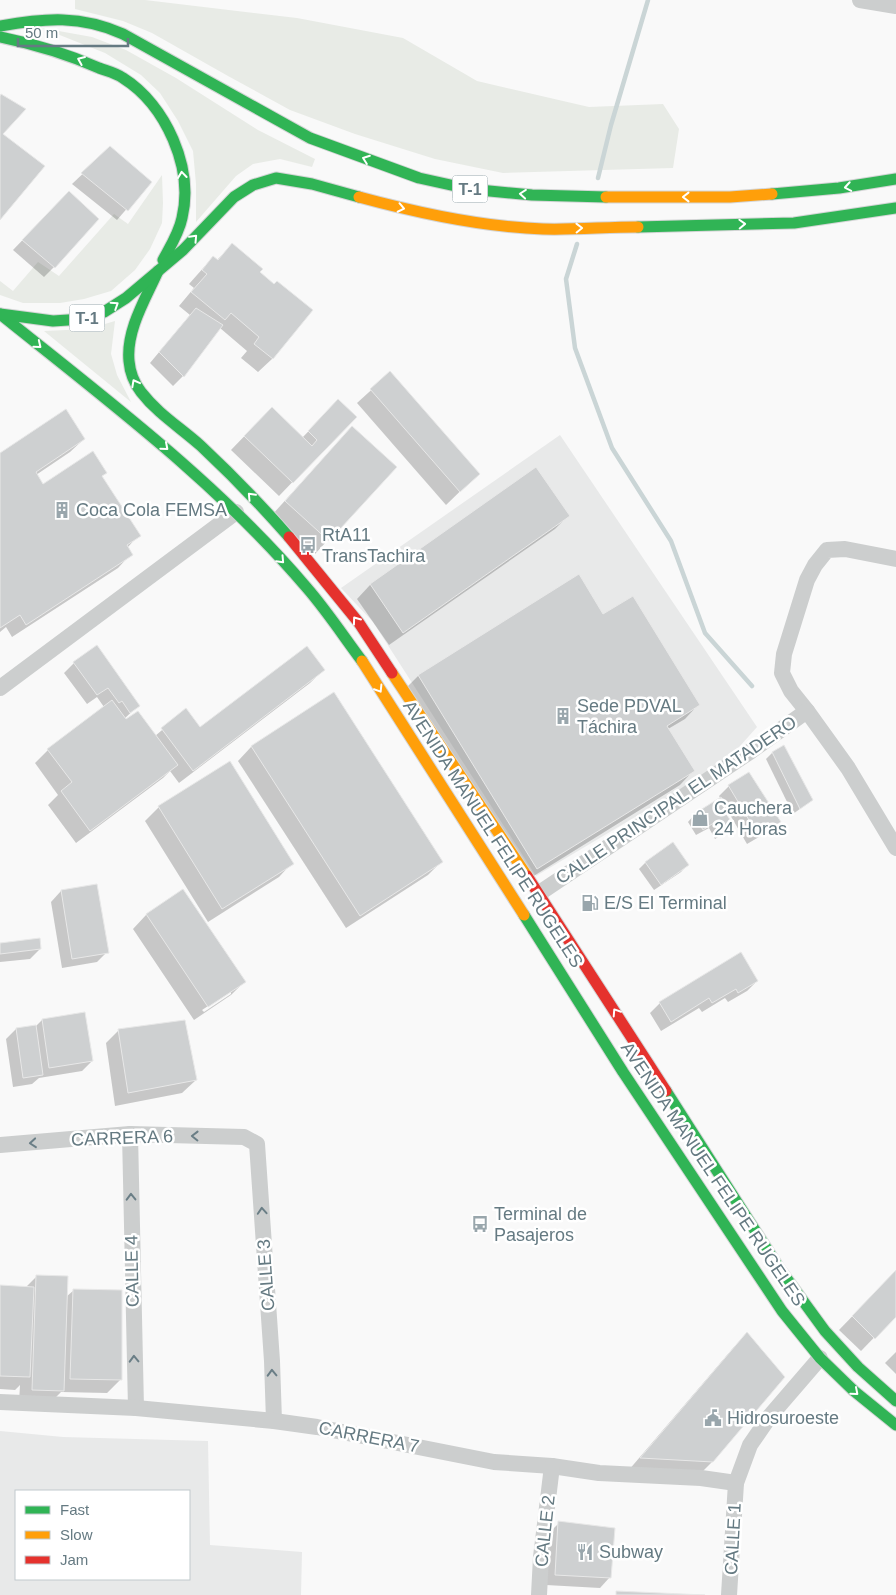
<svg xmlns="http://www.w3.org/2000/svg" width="896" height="1595" viewBox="0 0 896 1595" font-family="Arial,sans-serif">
<rect width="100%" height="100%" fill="#f9f9f9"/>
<g fill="#e8e9e9" fill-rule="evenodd">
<path d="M 560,435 L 757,727 L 724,764 L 536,876 L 373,622 L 341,588 Z"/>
<path d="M 0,1431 L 63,1437 L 208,1441 L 210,1545 L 302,1552 L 301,1595 L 0,1595 ZM 189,1491 L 189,1579 L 16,1579 L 16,1491 Z"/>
</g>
<g fill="#e8ebe6">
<path d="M 75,0 L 145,0 L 297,18 L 403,38 L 477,81 L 589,107 L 663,104 L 679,129 L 673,168 L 503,173 L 435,159 L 355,134 L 290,110 L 228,76 L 152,33 L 123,21 L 75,9 Z"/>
<path d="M 42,28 L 92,37 L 126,50 L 176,78 L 258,130 L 315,159 L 312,167 L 280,159 L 253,164 L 236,176 L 196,222 L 196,184 L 193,151 L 178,121 L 160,93 L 141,75 L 105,53 Z"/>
<path d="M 162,175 L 163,203 L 162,223 L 150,249 L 135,270 L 111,291 L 84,299 L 60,303 L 23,303 L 0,295 L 0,281 L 13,291 L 38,262 L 59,276 L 114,214 L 128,224 Z"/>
<path d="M 115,321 L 111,354 L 117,375 L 131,402 L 44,331 L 88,329 Z"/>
</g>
<g fill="#0003" fill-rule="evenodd">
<path d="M 110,148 L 150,182 L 117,220 L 72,184 Z"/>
<path d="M 59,202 L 54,267 L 44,277 L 13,250 Z"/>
<path d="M 232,245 L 258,273 L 274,286 L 311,310 L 272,359 L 258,372 L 241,358 L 247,351 L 220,328 L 183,376 L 173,386 L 150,363 L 190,315 L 179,306 L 194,288 L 189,284 L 213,257 L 217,260 Z"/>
<path d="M 390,373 L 478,474 L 446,505 L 357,403 Z"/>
<path d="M 338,401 L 355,417 L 279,496 L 231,450 L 258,422 L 302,438 Z"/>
<path d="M 84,439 L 70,452 L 36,475 L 43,485 L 139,535 L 127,548 L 131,554 L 118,568 L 12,637 L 6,627 L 0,632 L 0,454 Z"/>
<path d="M 339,441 L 395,467 L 315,554 L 272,515 Z"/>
<path d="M 536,469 L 568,516 L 555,529 L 389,645 L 357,599 L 370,585 Z"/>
<path d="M 603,616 L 698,705 L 685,719 L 668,729 L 693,771 L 680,785 L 524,882 L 405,689 L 418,676 Z"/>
<path d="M 74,663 L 138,706 L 124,719 L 155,736 L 186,710 L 200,729 L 323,670 L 310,683 L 179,783 L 170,771 L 163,778 L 76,843 L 48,805 L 58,795 L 35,763 L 48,750 L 104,707 L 97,697 L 87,704 L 64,673 Z"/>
<path d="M 333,694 L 441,862 L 428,875 L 346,928 L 238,761 L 251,747 Z"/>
<path d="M 784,747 L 812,800 L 793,814 L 766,759 L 772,753 Z"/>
<path d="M 229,763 L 292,863 L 279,877 L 208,922 L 145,821 L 159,807 Z"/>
<path d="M 729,786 L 779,821 L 769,831 L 747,844 L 729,813 L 726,816 L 732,826 L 726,832 L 715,839 L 709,828 L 696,835 L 688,822 L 694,815 L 721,799 L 719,796 Z"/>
<path d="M 672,844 L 687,865 L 681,872 L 654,890 L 639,869 L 645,863 Z"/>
<path d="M 61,891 L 107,952 L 97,962 L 62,968 L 51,902 Z"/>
<path d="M 183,891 L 244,982 L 231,995 L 194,1020 L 133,929 L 146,915 ZM 231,991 L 231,994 L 204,1012 L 202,1010 Z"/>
<path d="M 0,944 L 40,949 L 30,959 L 0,962 Z"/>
<path d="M 757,981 L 747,991 L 728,1002 L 725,998 L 702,1012 L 699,1008 L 661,1031 L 650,1013 L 660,1003 Z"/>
<path d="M 42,1020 L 92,1061 L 82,1071 L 39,1078 L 32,1084 L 13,1087 L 6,1039 L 16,1029 L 36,1026 Z"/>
<path d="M 119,1030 L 196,1080 L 182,1093 L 115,1106 L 106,1043 Z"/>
<path d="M 896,1271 L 896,1315 L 861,1351 L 839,1330 Z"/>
<path d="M 37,1276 L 66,1297 L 74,1290 L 121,1379 L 107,1393 L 61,1392 L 49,1404 L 19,1403 L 20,1385 L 15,1390 L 0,1389 L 0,1287 L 25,1288 Z"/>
<path d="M 747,1334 L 712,1462 L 699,1475 L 628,1471 L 734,1347 Z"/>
<path d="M 896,1352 L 896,1374 L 885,1363 Z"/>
<path d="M 559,1523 L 610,1577 L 600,1588 L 546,1585 L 549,1533 Z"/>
</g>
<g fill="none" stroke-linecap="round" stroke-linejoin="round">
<g stroke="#cad5d6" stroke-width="4.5">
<path d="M 598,178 L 611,125 L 648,0"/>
<path d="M 577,244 L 566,279 L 575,348 L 612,448 L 671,541 L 705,633 L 752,686"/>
</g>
</g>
<g fill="#ced0d1" stroke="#e8e8e8">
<path d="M 1,94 L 26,109 L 3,134 L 45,166 L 0,220 L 0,96 Z"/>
<path d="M 110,146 L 152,182 L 128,211 L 81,173 Z"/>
<path d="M 69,191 L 99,219 L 55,268 L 22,240 Z"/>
<path d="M 232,243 L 263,269 L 260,272 L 274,284 L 277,281 L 313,310 L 273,359 L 254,344 L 259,337 L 231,313 L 225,320 L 191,292 L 207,274 L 202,270 L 213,256 L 218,260 Z"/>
<path d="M 196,308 L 223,325 L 184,377 L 159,352 Z"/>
<path d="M 390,371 L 480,474 L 460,492 L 370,389 Z"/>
<path d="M 338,399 L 357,417 L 293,483 L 244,436 L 272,407 L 312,446 L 317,440 L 308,431 Z"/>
<path d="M 66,409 L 85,439 L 36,472 L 43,484 L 93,451 L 107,473 L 102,476 L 141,536 L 127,545 L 133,555 L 26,625 L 20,615 L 0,628 L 0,453 Z"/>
<path d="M 352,426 L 397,467 L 329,541 L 285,501 Z"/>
<path d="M 536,467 L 570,516 L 403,633 L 370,584 Z"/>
<path d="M 579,574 L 603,614 L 633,596 L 700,705 L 667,726 L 695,771 L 537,869 L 418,675 Z"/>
<path d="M 97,645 L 140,706 L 130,713 L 122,701 L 119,703 L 108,688 L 97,695 L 73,662 Z"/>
<path d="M 307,646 L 325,670 L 193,771 L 161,728 L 186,708 L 200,727 Z"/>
<path d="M 334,692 L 443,862 L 360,916 L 251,746 Z"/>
<path d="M 112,700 L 126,719 L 138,711 L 178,765 L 90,831 L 61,791 L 72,782 L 47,749 Z"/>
<path d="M 784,745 L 813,800 L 800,809 L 772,752 Z"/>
<path d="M 230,761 L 294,864 L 222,909 L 158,806 Z"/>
<path d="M 749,772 L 781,822 L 758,835 L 728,785 Z"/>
<path d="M 721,797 L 731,813 L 727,815 L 734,826 L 722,833 L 715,822 L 703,830 L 694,814 Z"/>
<path d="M 673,842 L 689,865 L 661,885 L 645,862 Z"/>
<path d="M 97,884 L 109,953 L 72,959 L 61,890 Z"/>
<path d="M 183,889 L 246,982 L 208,1007 L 146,914 Z"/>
<path d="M 40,938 L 41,949 L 0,954 L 0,943 Z"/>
<path d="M 741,952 L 758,981 L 738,993 L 736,989 L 712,1003 L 709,998 L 671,1022 L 659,1002 Z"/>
<path d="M 85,1012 L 93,1061 L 49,1068 L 42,1019 Z"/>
<path d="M 185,1020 L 197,1080 L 128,1093 L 118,1029 Z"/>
<path d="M 36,1025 L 43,1075 L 23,1078 L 16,1028 Z"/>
<path d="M 896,1270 L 896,1317 L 875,1339 L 852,1316 Z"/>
<path d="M 36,1275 L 68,1276 L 64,1391 L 32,1390 Z"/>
<path d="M 0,1285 L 34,1287 L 30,1377 L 0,1376 Z"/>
<path d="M 73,1289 L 122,1290 L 122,1380 L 70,1379 Z"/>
<path d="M 747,1332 L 785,1377 L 713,1462 L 640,1458 Z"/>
<path d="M 558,1521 L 615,1528 L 611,1578 L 555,1575 Z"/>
<path d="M 616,1591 L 705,1595 L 616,1595 Z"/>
</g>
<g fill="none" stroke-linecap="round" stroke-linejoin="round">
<g stroke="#d4d5d6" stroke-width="13">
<g id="fast">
<path d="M 0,26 C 45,18 81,15 123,34 L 310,138 L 419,178 L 469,189 L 532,195 L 606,197"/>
<path d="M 0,37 C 34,44 67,54 99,68 C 107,71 116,73 123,78 C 166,105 194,168 182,218 C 179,233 170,247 163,260"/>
<path d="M 772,194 L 839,188 L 896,179"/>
<path d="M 638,227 L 794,223 L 896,208"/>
<path d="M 158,271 C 146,298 126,330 129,361 C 130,373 134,383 141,392 C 158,414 181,428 201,446 C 232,475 261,505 289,537"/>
<path d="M 0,314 C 107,400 218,483 307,588 C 327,611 344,637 362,661"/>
<path d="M 0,314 L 53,321 L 83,319 L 104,312 L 126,298 L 183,250 L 234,197 L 253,185 L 276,178 L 312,184 L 359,197"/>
<path d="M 524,915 L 623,1072 L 782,1311 L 820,1358 L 854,1391 L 896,1425"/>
<path d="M 666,1091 L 779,1268 L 825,1331 L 858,1367 L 896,1401"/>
</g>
</g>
<g stroke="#d4d5d6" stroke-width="13">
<g id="slow">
<path d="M 359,197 C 418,213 481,227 543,229 C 574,230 606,227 638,227"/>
<path d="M 606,197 L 730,197 L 772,194"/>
<path d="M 362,661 L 524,915"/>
<path d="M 392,673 L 527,876"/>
</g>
</g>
<g stroke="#d4d5d6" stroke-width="13">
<g id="jam">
<path d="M 289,537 L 359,623 L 392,673"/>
<path d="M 527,876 L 666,1091"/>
</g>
</g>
<g stroke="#cccece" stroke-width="16">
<path d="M 860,0 L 896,6"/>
<path d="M 896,559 L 845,549 L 827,550 L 815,565 L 807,580 L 784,654 L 782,673 L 791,691 L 807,711 L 848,768 L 896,848"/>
<path d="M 0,688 L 236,512"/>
<path d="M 538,894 L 751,751 L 807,711"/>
<path d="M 130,1134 L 136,1408"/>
<path d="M 0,1145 L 130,1134 L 244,1137 L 257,1144 L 272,1361 L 274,1421"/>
<path d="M 0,1402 L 136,1408 L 274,1421 L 317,1427 L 494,1462 L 552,1466 L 599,1473 L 701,1478 L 736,1483"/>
<path d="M 539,1595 L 541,1557 L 552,1466"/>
<path d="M 729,1595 L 736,1483 L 750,1445 L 770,1416 L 820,1358"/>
</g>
<use href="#fast" stroke="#30b455" stroke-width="11"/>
<use href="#slow" stroke="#ff9f0a" stroke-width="11"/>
<use href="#jam" stroke="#e5322d" stroke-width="11"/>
</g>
<defs><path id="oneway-chevron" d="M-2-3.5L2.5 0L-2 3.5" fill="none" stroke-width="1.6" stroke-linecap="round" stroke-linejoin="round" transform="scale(1.25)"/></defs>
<g stroke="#fff">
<use href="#oneway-chevron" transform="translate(81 60) rotate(-157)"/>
<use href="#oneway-chevron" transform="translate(366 159) rotate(-160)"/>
<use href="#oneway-chevron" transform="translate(182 175) rotate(-96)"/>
<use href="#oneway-chevron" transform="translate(848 187) rotate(170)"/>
<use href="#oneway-chevron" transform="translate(523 194) rotate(-175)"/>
<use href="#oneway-chevron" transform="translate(686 197) rotate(180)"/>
<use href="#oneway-chevron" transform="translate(401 208) rotate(12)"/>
<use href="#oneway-chevron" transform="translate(742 224) rotate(-2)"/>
<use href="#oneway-chevron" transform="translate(579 228) rotate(-1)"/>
<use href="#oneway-chevron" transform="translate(194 238) rotate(-47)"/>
<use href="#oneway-chevron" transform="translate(115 305) rotate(-33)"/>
<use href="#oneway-chevron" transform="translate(38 345) rotate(39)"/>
<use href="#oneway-chevron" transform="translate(135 383) rotate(-118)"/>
<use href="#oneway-chevron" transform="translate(165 447) rotate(41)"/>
<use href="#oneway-chevron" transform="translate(251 496) rotate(-133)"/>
<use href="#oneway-chevron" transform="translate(281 560) rotate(47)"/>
<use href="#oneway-chevron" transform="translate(356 620) rotate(-126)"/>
<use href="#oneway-chevron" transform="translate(379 689) rotate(58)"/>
<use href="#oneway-chevron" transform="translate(616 1012) rotate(-123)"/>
<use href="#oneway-chevron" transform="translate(855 1392) rotate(41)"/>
</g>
<g stroke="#6a7e86">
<use href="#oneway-chevron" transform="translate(195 1136) rotate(-179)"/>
<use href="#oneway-chevron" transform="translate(33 1143) rotate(175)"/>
<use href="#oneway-chevron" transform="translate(131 1197) rotate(-91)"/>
<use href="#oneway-chevron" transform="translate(262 1211) rotate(-94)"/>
<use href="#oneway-chevron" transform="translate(134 1359) rotate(-92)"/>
<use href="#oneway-chevron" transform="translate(272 1373) rotate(-92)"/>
</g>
<defs>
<g id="building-bare" transform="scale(1.35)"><path d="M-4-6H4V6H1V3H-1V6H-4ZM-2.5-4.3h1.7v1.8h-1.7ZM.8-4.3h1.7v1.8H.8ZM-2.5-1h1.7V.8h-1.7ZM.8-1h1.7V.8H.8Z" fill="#99a6ac" stroke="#fff" stroke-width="2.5" paint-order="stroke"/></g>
<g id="bus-bare" transform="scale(1.35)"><path d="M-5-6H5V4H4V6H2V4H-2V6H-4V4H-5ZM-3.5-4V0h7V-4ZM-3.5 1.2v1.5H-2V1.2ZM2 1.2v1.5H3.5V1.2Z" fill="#99a6ac" stroke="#fff" stroke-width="2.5" paint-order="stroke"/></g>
<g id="shop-bare" transform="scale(1.35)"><path d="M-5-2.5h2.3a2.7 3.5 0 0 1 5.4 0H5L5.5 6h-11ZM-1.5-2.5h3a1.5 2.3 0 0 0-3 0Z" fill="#99a6ac" stroke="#fff" stroke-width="2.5" paint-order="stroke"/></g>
<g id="fuel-bare" transform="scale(1.35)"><path d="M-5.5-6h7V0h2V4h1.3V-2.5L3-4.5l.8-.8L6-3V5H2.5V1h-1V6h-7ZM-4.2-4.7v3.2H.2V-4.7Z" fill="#99a6ac" stroke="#fff" stroke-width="2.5" paint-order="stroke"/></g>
<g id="civic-bare" transform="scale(1.35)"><path d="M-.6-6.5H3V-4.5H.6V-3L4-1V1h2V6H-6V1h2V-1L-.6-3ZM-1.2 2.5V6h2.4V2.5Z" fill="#99a6ac" stroke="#fff" stroke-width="2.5" paint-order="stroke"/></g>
<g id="restaurant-bare" transform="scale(1.35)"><path d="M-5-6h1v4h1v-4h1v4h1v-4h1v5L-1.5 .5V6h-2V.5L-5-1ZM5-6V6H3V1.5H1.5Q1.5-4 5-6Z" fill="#99a6ac" stroke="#fff" stroke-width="2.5" paint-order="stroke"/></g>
</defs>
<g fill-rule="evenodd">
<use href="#building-bare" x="62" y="510"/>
<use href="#bus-bare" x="308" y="545"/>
<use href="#building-bare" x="563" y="716"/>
<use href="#shop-bare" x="700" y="818"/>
<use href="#fuel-bare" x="590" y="903"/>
<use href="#bus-bare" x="480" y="1224"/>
<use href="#civic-bare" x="713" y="1418"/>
<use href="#restaurant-bare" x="585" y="1552"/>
</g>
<g text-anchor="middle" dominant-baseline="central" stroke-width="5" stroke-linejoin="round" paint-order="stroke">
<g fill="#fff" stroke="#93a2a8" stroke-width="1">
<rect x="452.5" y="175.5" width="35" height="27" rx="4"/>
<rect x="69.5" y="304.5" width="35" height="27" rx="4"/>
</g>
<g font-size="16" font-weight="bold" fill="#657a82">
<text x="470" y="189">T-1</text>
<text x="87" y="318">T-1</text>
</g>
<g font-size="18" fill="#657a82" stroke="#fff" text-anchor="start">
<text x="76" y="510">Coca Cola FEMSA</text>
<text x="322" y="535">RtA11<tspan x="322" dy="21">TransTachira</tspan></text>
<text x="577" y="706">Sede PDVAL<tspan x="577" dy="21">Táchira</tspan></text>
<text x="714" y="808">Cauchera<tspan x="714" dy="21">24 Horas</tspan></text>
<text x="604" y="903">E/S El Terminal</text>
<text x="494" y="1214">Terminal de<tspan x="494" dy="21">Pasajeros</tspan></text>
<text x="727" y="1418">Hidrosuroeste</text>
<text x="599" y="1552">Subway</text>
</g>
<g font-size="18" fill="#657a82" stroke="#fff">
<text transform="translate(676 800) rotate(-34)">CALLE PRINCIPAL EL MATADERO</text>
<text transform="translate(493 834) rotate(57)">AVENIDA MANUEL FELIPE RUGELES</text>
<text transform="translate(122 1138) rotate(-2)">CARRERA 6</text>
<text transform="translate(713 1174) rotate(56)">AVENIDA MANUEL FELIPE RUGELES</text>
<text transform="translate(132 1271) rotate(-91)">CALLE 4</text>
<text transform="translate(266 1275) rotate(-94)">CALLE 3</text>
<text transform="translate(369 1437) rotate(11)">CARRERA 7</text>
<text transform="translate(545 1531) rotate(-84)">CALLE 2</text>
<text transform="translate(733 1539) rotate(-87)">CALLE 1</text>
</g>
</g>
<rect x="15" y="1490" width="175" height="90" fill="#ffffff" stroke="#c1cacd"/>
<rect x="25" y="1506" width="25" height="8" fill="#30b455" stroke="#c1cacd"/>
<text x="60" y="1515" font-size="15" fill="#657a82">Fast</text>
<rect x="25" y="1531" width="25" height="8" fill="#ff9f0a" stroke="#c1cacd"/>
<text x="60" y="1540" font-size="15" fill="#657a82">Slow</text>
<rect x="25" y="1556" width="25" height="8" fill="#e5322d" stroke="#c1cacd"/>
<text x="60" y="1565" font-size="15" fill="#657a82">Jam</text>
<path d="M18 38v8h110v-8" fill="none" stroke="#657a82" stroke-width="2.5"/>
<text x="25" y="38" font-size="15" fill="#657a82" stroke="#ffffff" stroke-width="4" paint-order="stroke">50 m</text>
</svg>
